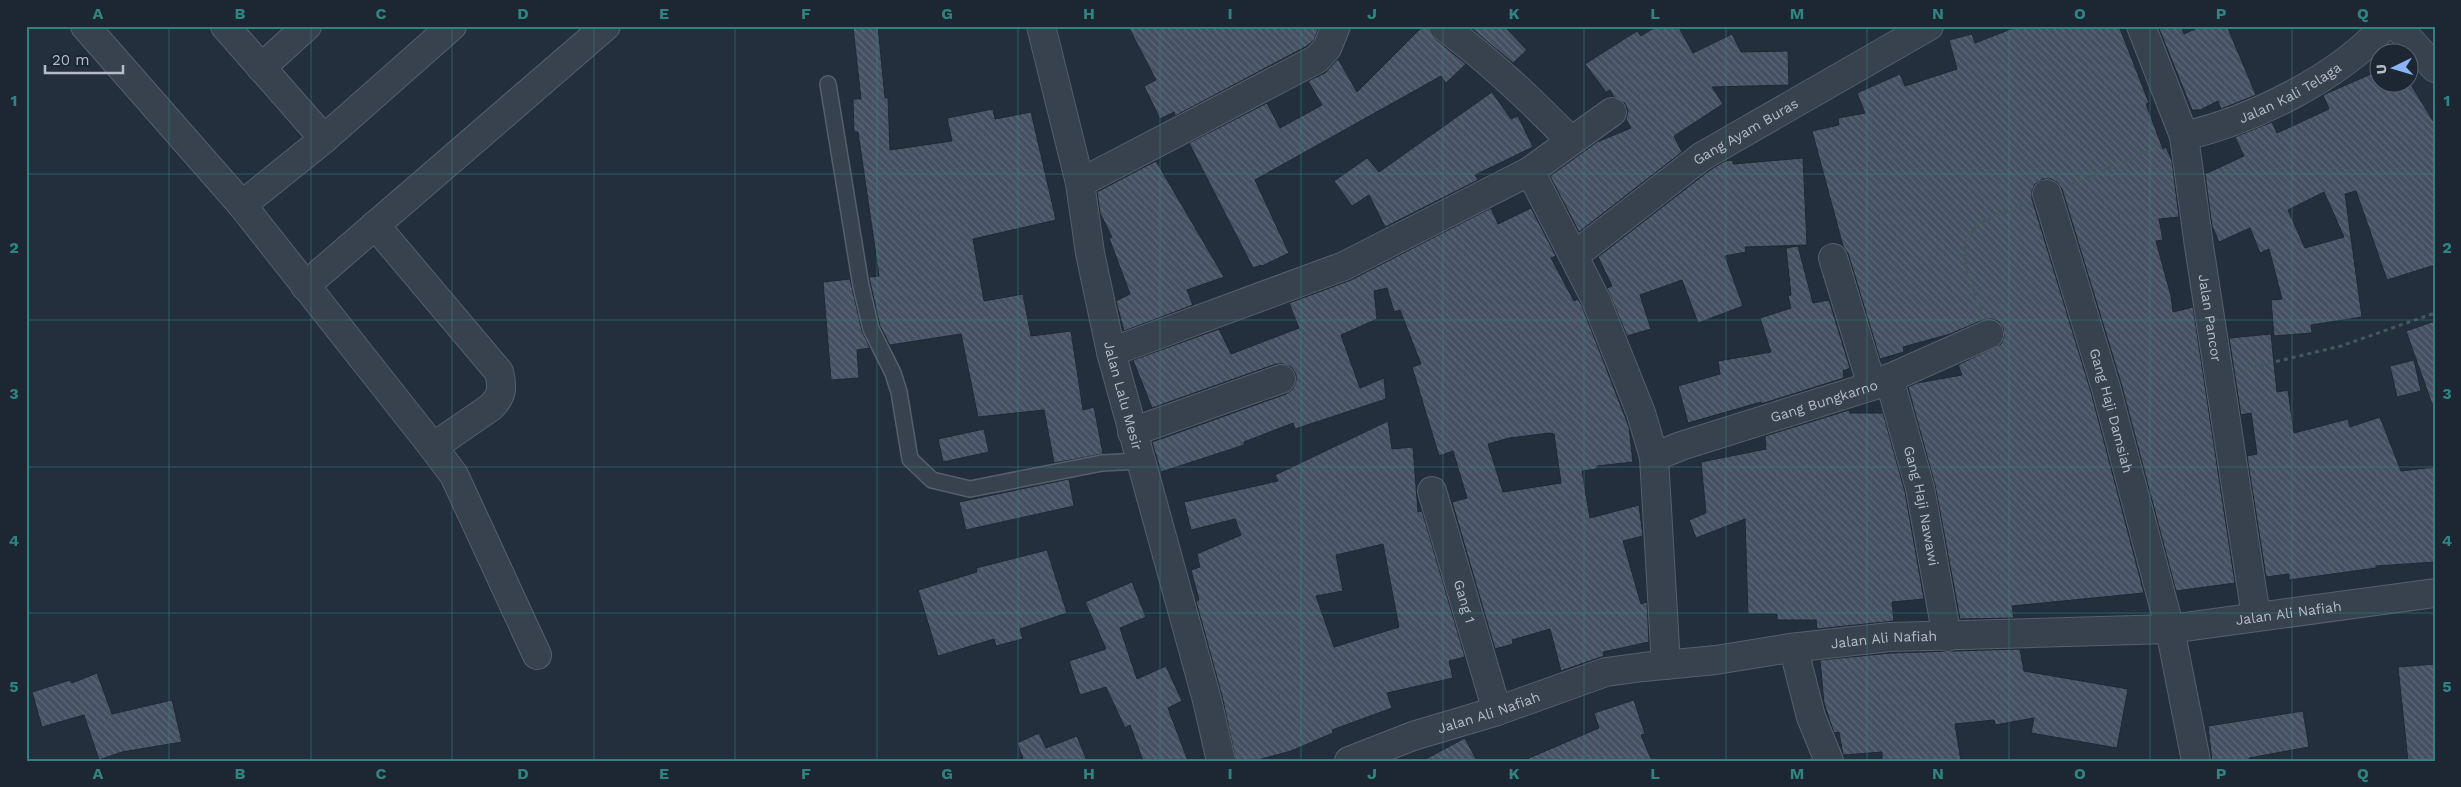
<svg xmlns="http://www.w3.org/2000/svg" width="2461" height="787" viewBox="0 0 2461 787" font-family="'Work Sans',sans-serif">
<defs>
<pattern id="building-back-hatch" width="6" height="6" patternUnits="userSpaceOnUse" patternTransform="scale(1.25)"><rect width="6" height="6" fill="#455162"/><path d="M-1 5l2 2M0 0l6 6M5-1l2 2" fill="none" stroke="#5d6877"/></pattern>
</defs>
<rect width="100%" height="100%" fill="#242f3e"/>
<g fill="url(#building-back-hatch)" stroke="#1f2835" fill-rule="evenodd">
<path d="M 878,26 L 885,98 L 888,98 L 890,150 L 952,141 L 947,118 L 993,109 L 995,119 L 1031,112 L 1056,220 L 973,239 L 984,301 L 1023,294 L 1031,336 L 1071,331 L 1083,410 L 1094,407 L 1103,454 L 1054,463 L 1044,410 L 978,417 L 961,334 L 890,345 L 880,326 L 869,277 L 879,276 L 858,132 L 854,132 L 853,99 L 861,99 L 853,27 Z"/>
<path d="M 1128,26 L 1319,26 L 1319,27 L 1314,40 L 1307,46 L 1175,116 L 1174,112 L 1160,119 L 1144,86 L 1156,80 Z"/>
<path d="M 1423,26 L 1428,26 L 1434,38 L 1466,64 L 1446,83 L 1441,76 L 1255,180 L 1289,253 L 1262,266 L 1261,265 L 1253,268 L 1189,143 L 1267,103 L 1280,128 L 1322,105 L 1308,81 L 1325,73 L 1338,59 L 1357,92 Z"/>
<path d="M 1469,26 L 1504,26 L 1527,50 L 1513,63 Z"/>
<path d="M 1657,26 L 1678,26 L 1693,53 L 1732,34 L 1741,52 L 1788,51 L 1789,85 L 1712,87 L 1723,104 L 1674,136 L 1682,152 L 1579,232 L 1550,176 L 1597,142 L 1631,128 L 1626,119 L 1628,111 L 1625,103 L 1614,97 L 1610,90 L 1606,92 L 1585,64 L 1637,31 L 1641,36 Z"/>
<path d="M 2019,26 L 2119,26 L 2149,103 L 2146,104 L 2163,149 L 2166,147 L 2172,161 L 2179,217 L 2159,219 L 2163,240 L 2156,241 L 2171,296 L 2173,312 L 2193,307 L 2235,583 L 2176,591 L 2121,383 L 2062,189 L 2057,182 L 2051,179 L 2043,179 L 2035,184 L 2032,191 L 2032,199 L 2091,392 L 2144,593 L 2012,606 L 2014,618 L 1960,619 L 1935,485 L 1908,387 L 1917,383 L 1962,375 L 1958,365 L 2001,344 L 2004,336 L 2003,328 L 1998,321 L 1991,319 L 1983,320 L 1950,334 L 1903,347 L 1904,352 L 1880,359 L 1848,253 L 1843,246 L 1812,131 L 1839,125 L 1838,118 L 1865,113 L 1857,93 L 1900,74 L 1905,86 L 1957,69 L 1949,40 L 1972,34 L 1975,43 Z"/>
<path d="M 2158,26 L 2181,26 L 2184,34 L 2202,26 L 2227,26 L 2256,95 L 2221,109 L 2218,101 L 2200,110 L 2192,110 Z"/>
<path d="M 2378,64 L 2378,82 L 2408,82 L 2408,80 L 2435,124 L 2435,265 L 2387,280 L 2356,191 L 2345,194 L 2362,317 L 2311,325 L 2312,333 L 2274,336 L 2271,300 L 2282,299 L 2269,249 L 2260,253 L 2250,228 L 2219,242 L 2212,226 L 2205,174 L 2244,156 L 2235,137 L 2272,122 L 2277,133 L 2329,109 L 2323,95 L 2378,71 L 2375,66 ZM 2324,192 L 2344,237 L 2305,248 L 2288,210 Z"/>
<path d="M 1492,92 L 1511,119 L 1518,116 L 1533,147 L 1475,175 L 1478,180 L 1385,227 L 1369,195 L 1352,206 L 1334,181 L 1367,158 L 1379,172 Z"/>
<path d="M 1803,158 L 1807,245 L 1745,247 L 1746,252 L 1725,256 L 1743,306 L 1698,323 L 1682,280 L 1640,295 L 1651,329 L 1627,336 L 1607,288 L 1612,286 L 1598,257 L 1710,170 L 1725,161 L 1733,160 L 1733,164 Z"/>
<path d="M 1156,161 L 1224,277 L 1187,290 L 1193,305 L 1124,331 L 1116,301 L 1130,294 L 1109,238 L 1112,237 L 1100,213 L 1097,192 Z"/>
<path d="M 1491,208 L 1498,224 L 1531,208 L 1556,256 L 1551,258 L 1574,301 L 1578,299 L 1582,306 L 1629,427 L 1633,462 L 1597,466 L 1597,469 L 1582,471 L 1590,518 L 1639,505 L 1643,536 L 1623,541 L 1641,604 L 1647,602 L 1649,642 L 1603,652 L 1604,656 L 1561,671 L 1550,629 L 1512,640 L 1513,644 L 1495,649 L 1452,502 L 1467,498 L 1453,451 L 1439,456 L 1412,367 L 1421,364 L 1400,310 L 1394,312 L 1387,288 L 1374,291 L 1377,319 L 1341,335 L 1360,388 L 1384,378 L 1386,399 L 1295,429 L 1293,423 L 1244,442 L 1244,445 L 1161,472 L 1152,442 L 1286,394 L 1293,389 L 1296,381 L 1296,374 L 1291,367 L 1283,364 L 1276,364 L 1152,408 L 1133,360 L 1219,329 L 1231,354 L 1299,328 L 1289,303 L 1351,280 ZM 1550,433 L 1554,434 L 1561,483 L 1503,492 L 1488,444 L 1509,438 Z"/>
<path d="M 1798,246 L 1813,303 L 1829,300 L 1850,368 L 1843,371 L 1844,378 L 1761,404 L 1761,402 L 1688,423 L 1678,386 L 1720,374 L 1718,361 L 1771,352 L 1760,318 L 1791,308 L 1788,296 L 1791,295 L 1786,248 Z"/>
<path d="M 850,279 L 862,331 L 870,348 L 857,350 L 859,378 L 831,380 L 823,282 Z"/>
<path d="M 2435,321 L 2435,404 L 2432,404 L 2406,331 Z"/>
<path d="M 2271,334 L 2277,392 L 2288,390 L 2294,433 L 2348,419 L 2350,427 L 2380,417 L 2401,471 L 2435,467 L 2435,562 L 2376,566 L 2376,568 L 2289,580 L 2289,574 L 2266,577 L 2247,456 L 2257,454 L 2251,413 L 2241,415 L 2229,338 Z"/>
<path d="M 2414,360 L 2421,391 L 2397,397 L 2390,366 Z"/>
<path d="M 1849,410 L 1850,413 L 1883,413 L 1905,492 L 1924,599 L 1892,602 L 1894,621 L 1817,629 L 1816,620 L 1777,620 L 1777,614 L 1748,614 L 1745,519 L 1696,538 L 1689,520 L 1706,513 L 1701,462 L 1766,449 L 1765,436 Z"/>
<path d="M 1388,421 L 1392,449 L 1413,447 L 1418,512 L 1422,511 L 1465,657 L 1449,661 L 1453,678 L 1387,693 L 1392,708 L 1332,730 L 1333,733 L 1291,751 L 1254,761 L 1236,761 L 1222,696 L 1196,601 L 1199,600 L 1191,570 L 1200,567 L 1197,554 L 1241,535 L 1235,519 L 1191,530 L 1184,502 L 1278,481 L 1275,475 ZM 1383,544 L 1399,627 L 1334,647 L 1316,596 L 1343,591 L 1336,555 Z"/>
<path d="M 984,429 L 989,452 L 943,462 L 938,439 Z"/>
<path d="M 1069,479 L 1074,506 L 966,530 L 959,502 Z"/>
<path d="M 1047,550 L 1067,613 L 1020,629 L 1023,639 L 996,646 L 994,639 L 938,656 L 918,590 L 977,572 L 976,568 Z"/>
<path d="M 1132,582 L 1146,617 L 1120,628 L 1137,679 L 1166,666 L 1182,701 L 1168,708 L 1188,761 L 1143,761 L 1130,725 L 1125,728 L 1106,687 L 1080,695 L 1069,661 L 1106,649 L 1085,602 Z"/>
<path d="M 2020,649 L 2024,671 L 2128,689 L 2117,748 L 2031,733 L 2034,718 L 1995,725 L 1994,720 L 1955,724 L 1961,761 L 1882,761 L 1882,752 L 1843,755 L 1839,732 L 1834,733 L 1824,703 L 1820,660 L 1891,653 Z"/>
<path d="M 2435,664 L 2435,761 L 2408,761 L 2398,667 Z"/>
<path d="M 97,673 L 112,714 L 172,700 L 182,742 L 122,752 L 99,760 L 84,715 L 42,727 L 32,692 L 70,680 L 72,683 Z"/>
<path d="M 1634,700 L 1645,734 L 1641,735 L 1652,761 L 1522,761 L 1599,728 L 1594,713 Z"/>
<path d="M 2303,711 L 2309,747 L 2249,758 L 2249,761 L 2212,761 L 2208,726 Z"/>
<path d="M 1039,733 L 1046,748 L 1077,736 L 1087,761 L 1018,761 L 1023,758 L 1017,743 Z"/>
<path d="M 1465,738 L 1477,761 L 1422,761 Z"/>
</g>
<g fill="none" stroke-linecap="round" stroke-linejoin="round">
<g stroke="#565f6c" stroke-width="18">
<path id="service" d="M 828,84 L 861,286 L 871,329 L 893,373 L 899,392 L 910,459 L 932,480 L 970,489 L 1102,463 L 1140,461"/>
</g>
<g stroke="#565f6c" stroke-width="30">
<g id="minor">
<path d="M 85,26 L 242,205 L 433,447 L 491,407 C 502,396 503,388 499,372 L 375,225"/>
<path d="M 225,26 L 324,139"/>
<path d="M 1443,26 C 1489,60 1531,100 1571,141"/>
<path id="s1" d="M 2141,26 L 2184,136 L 2199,246 L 2256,616"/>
<path d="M 2397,26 L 2435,68"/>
<path d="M 261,68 L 307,26"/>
<path id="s2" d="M 2184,136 C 2250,121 2339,78 2384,26"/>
<path d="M 1530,171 L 1596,300 L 1641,413 L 1654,457 L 1666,665"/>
<path d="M 1080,183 L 1317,59 L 1327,48 L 1336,26"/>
<path id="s3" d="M 2047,194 L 2106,388 L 2170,629 L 2196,761"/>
<path d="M 242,205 L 324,139 L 452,26"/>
<path id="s4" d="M 1575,255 L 1701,157 L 1929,26"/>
<path d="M 1833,258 L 1872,386"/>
<path d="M 305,286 L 606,26"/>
<path d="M 1111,352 L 1344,266 L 1530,171 L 1612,112"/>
<path id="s5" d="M 1889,378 L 1920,488 L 1947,637"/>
<path d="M 1132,432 L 1281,379"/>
<path d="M 433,447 L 454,475 L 537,655"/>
<path id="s6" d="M 1654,457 L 1681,446 L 1872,386 L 1989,334"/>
<path id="s7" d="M 1432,491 L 1497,711"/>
<path d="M 1790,648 L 1796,658 L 1811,717 L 1829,761"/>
<path id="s8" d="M 1349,761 L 1413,736 L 1497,711 L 1606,672 L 1643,667 L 1716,660 L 1790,648 L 1890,637 L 2170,629 L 2435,593"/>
</g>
</g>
<g stroke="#565f6c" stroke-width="30">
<g id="tertiary">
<path id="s9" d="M 1041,26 L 1080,183 L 1090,253 L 1111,352 L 1207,700 L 1221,761"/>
</g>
</g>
<g stroke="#44595c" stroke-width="3" stroke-dasharray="4 4" stroke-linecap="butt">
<path d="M 2072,184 L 2158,147"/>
<path d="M 1981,311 C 1972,283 1949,242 1983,222 C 1995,216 2009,211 2022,205"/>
<path d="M 2245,369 L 2341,346 L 2435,313"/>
</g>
<use href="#service" stroke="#38414e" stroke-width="15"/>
<use href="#minor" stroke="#38414e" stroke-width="28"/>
<use href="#tertiary" stroke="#38414e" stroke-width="28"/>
</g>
<path fill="none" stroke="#308480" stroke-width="1" stroke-opacity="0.55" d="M 169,26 L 169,761M 311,26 L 311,761M 452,26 L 452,761M 594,26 L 594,761M 735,26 L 735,761M 877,26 L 877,761M 1018,26 L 1018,761M 1160,26 L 1160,761M 1301,26 L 1301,761M 1443,26 L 1443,761M 1584,26 L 1584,761M 1726,26 L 1726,761M 1867,26 L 1867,761M 2009,26 L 2009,761M 2150,26 L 2150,761M 2292,26 L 2292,761M 26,174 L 2435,174M 26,320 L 2435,320M 26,467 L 2435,467M 26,613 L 2435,613"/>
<g text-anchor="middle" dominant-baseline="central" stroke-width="4" stroke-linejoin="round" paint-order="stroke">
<g font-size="14" fill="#b4bcc9" stroke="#1d2633">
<text stroke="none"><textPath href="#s2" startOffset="115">Jalan Kali Telaga</textPath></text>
<text stroke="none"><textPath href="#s4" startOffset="211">Gang Ayam Buras</textPath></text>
<text stroke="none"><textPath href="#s1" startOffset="302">Jalan Pancor</textPath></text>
<text stroke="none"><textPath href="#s9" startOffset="379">Jalan Lalu Mesir</textPath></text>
<text stroke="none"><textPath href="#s6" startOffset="179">Gang Bungkarno</textPath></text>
<text stroke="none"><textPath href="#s3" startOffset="226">Gang Haji Damsiah</textPath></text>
<text stroke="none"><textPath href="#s5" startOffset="132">Gang Haji Nawawi</textPath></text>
<text stroke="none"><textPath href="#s7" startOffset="115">Gang 1</textPath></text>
<text stroke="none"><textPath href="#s8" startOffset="958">Jalan Ali Nafiah</textPath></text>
<text stroke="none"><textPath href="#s8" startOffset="552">Jalan Ali Nafiah</textPath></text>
<text stroke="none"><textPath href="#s8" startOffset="148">Jalan Ali Nafiah</textPath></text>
</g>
</g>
<rect width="2461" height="787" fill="none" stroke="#1d2633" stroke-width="55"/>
<g transform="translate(2394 68) rotate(265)"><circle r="24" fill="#1d2633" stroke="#59626f"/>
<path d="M0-4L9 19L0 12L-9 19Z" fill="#8ab4f8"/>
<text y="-8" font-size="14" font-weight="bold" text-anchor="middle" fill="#b4bcc9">U</text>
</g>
<path d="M45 65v8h78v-8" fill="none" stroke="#b4bcc9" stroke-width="2.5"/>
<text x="52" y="65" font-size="15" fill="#b4bcc9" stroke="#1d2633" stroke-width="4" paint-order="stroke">20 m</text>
<rect x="28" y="28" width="2406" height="732" fill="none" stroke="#308480" stroke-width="2"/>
<g font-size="16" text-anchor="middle" font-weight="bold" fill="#308480">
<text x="98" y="19">A</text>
<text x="240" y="19">B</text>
<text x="381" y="19">C</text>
<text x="523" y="19">D</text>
<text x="664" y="19">E</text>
<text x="806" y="19">F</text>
<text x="947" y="19">G</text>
<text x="1089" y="19">H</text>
<text x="1230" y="19">I</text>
<text x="1372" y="19">J</text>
<text x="1514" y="19">K</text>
<text x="1655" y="19">L</text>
<text x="1797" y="19">M</text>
<text x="1938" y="19">N</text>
<text x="2080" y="19">O</text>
<text x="2221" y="19">P</text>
<text x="2363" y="19">Q</text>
<text x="14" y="106">1</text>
<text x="2447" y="106">1</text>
<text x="14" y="253">2</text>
<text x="2447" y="253">2</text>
<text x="14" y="399">3</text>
<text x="2447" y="399">3</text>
<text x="14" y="546">4</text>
<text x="2447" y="546">4</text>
<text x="14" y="692">5</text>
<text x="2447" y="692">5</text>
<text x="98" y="779">A</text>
<text x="240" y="779">B</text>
<text x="381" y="779">C</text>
<text x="523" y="779">D</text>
<text x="664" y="779">E</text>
<text x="806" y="779">F</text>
<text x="947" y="779">G</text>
<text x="1089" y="779">H</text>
<text x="1230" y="779">I</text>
<text x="1372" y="779">J</text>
<text x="1514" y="779">K</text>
<text x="1655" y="779">L</text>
<text x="1797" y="779">M</text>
<text x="1938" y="779">N</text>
<text x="2080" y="779">O</text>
<text x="2221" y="779">P</text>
<text x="2363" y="779">Q</text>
</g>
</svg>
